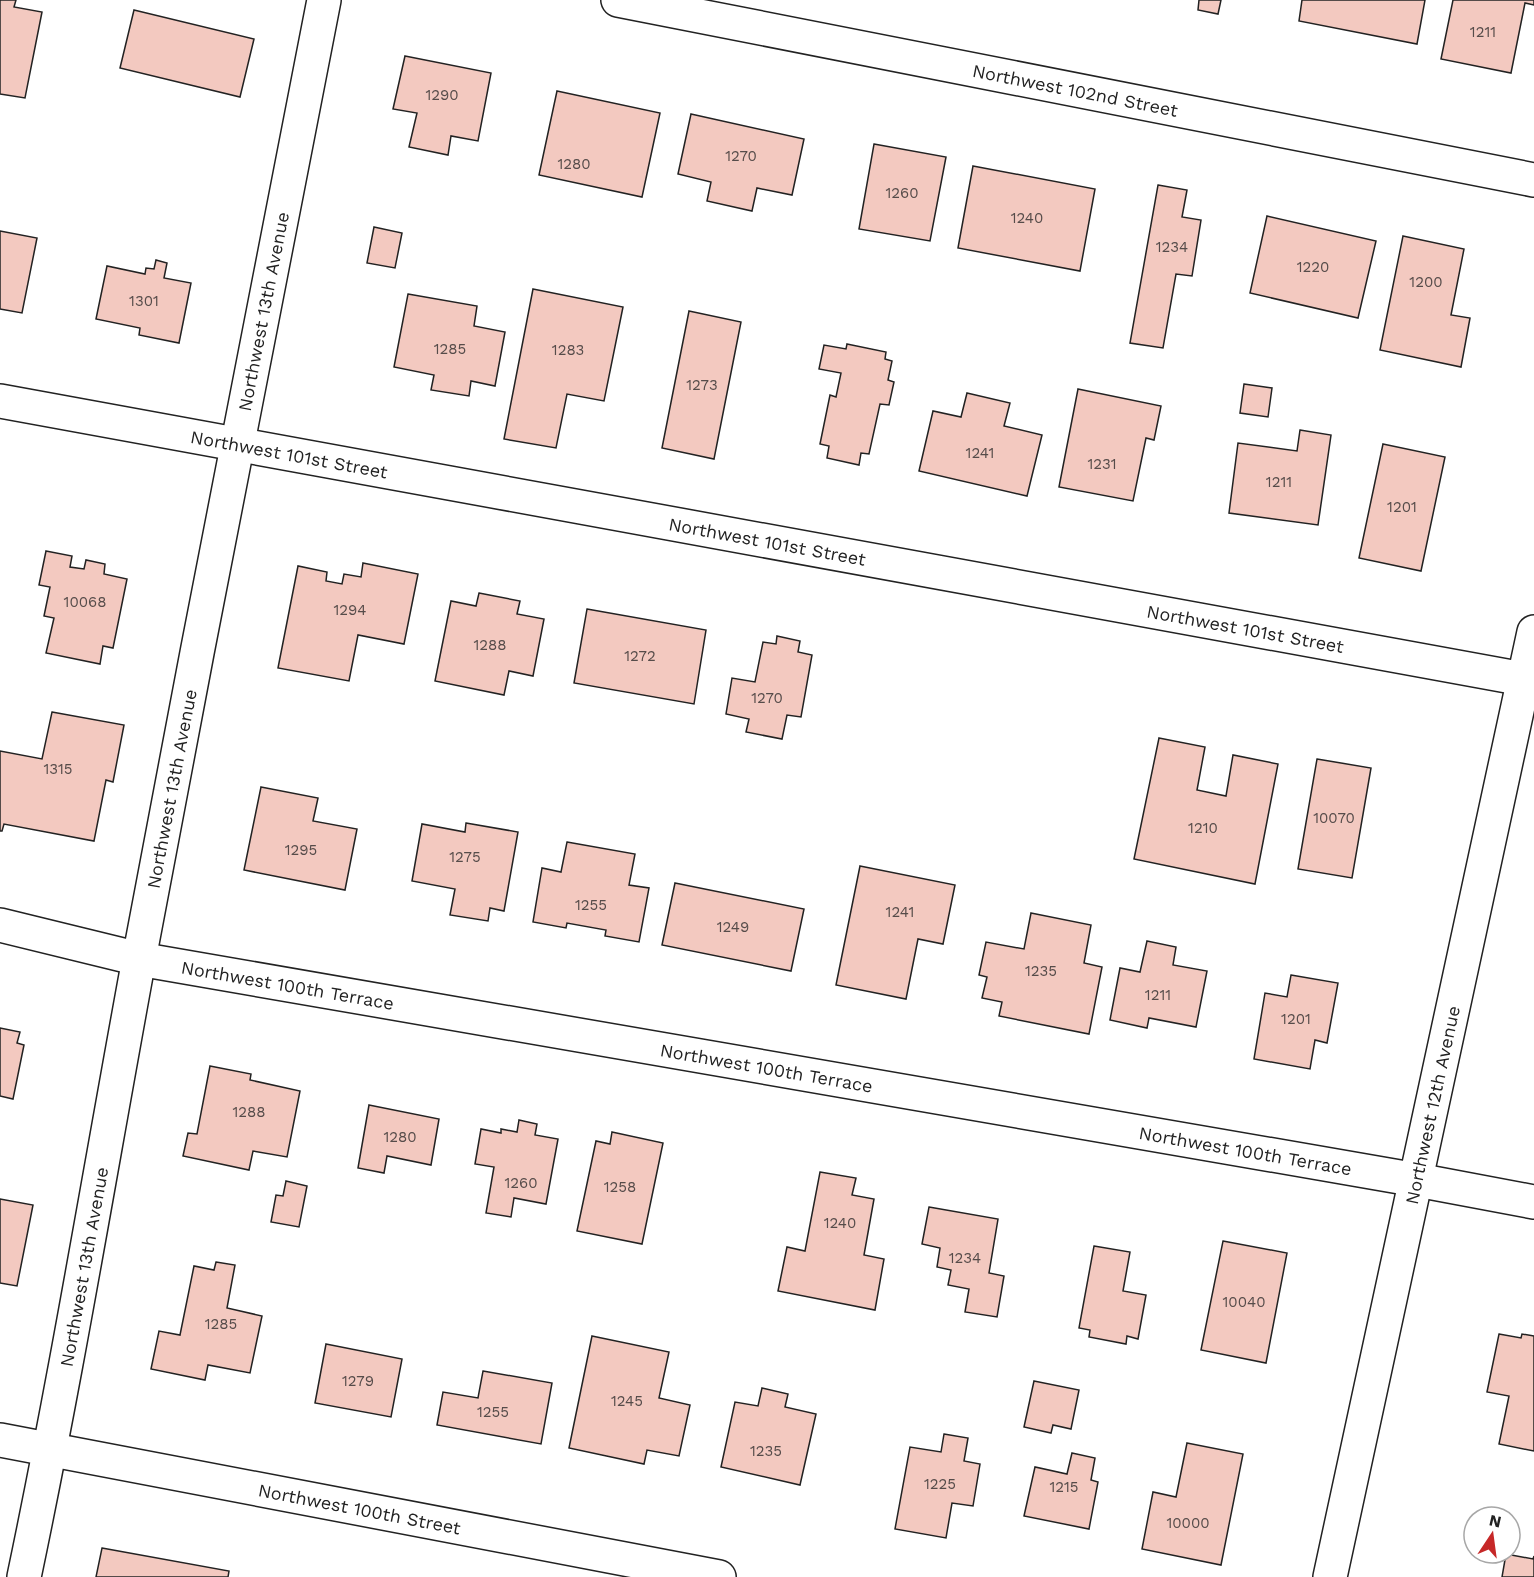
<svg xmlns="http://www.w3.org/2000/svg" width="1534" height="1577" viewBox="0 0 1534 1577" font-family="'Work Sans',sans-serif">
<rect width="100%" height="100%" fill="#fff"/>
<g fill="#f3c9c0" stroke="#222" stroke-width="1.5">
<path d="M 0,0 L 16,0 L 14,7 L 42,12 L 25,98 L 0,94 Z"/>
<path d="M 1199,0 L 1221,0 L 1218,14 L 1198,10 Z"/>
<path d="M 1302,0 L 1425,0 L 1417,44 L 1299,21 Z"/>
<path d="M 1453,0 L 1534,0 L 1534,5 L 1525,3 L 1511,73 L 1441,59 Z"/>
<path d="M 134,10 L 254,39 L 240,97 L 120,68 Z"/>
<path d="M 405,56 L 491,73 L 478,141 L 451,136 L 448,155 L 409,147 L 417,113 L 393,109 Z"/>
<path d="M 557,91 L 660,113 L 642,197 L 539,175 Z"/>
<path d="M 691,114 L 804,139 L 792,195 L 757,188 L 752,211 L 707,201 L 711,182 L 678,174 Z"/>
<path d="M 874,144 L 946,157 L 930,241 L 859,229 Z"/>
<path d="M 973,166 L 1095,189 L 1080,271 L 958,248 Z"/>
<path d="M 1158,185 L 1187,190 L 1182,217 L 1201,220 L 1192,276 L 1176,274 L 1163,348 L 1130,343 Z"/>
<path d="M 1267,216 L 1376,241 L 1358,318 L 1250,293 Z"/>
<path d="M 374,227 L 402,233 L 395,268 L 367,263 Z"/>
<path d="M 0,231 L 37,238 L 22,313 L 0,309 Z"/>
<path d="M 1403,236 L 1464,249 L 1451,315 L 1470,318 L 1461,367 L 1380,350 Z"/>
<path d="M 156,260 L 167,263 L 164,278 L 191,283 L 179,343 L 139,335 L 140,328 L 96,319 L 107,266 L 145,274 L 146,268 L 154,269 Z"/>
<path d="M 533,289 L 623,307 L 604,401 L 567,394 L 556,448 L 504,439 Z"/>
<path d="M 408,294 L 477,306 L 474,326 L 505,332 L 495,386 L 471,381 L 469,396 L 431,390 L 434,375 L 394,367 Z"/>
<path d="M 689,311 L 741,322 L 714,459 L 662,448 Z"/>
<path d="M 847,344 L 886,352 L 885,359 L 892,361 L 888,380 L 894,382 L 889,405 L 880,404 L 869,454 L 861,453 L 859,465 L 827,458 L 829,446 L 820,444 L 830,395 L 836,397 L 841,373 L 819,369 L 824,345 L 846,349 Z"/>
<path d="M 1244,384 L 1272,388 L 1268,417 L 1240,413 Z"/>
<path d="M 1078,389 L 1161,406 L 1154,440 L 1146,438 L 1133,501 L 1059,487 Z"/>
<path d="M 967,393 L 1010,403 L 1004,426 L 1042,435 L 1027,496 L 919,471 L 933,411 L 961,417 Z"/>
<path d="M 1300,430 L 1331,435 L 1318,525 L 1229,513 L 1238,443 L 1297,451 Z"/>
<path d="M 1383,444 L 1445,457 L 1421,571 L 1359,558 Z"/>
<path d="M 46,551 L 72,556 L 70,567 L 84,569 L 86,560 L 105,564 L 104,574 L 127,579 L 113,648 L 103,646 L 100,664 L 46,653 L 54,618 L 44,616 L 50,587 L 39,585 Z"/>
<path d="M 363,563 L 418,574 L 404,644 L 358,635 L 349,681 L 278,668 L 298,566 L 327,572 L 326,581 L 342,584 L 344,574 L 361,577 Z"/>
<path d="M 479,593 L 520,601 L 517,614 L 544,619 L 533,676 L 509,671 L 504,695 L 435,681 L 451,601 L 476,606 Z"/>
<path d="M 587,609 L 706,630 L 694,704 L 574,683 Z"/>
<path d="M 777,636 L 800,641 L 798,652 L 812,655 L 801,717 L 787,715 L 782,739 L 746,732 L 749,719 L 726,714 L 732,678 L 755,682 L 763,642 L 776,644 Z"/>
<path d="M 52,712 L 124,725 L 113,782 L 106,780 L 94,841 L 4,824 L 2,831 L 0,831 L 0,751 L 42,759 Z"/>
<path d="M 1159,738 L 1205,747 L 1197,790 L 1226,796 L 1233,755 L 1278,764 L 1255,884 L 1134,859 Z"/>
<path d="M 1317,759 L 1371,768 L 1352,878 L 1298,869 Z"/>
<path d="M 261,787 L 318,798 L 313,821 L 357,829 L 345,890 L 244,870 Z"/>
<path d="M 466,823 L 518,832 L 504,911 L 490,908 L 488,921 L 450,915 L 455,889 L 412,881 L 422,824 L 465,832 Z"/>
<path d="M 567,842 L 635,854 L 629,885 L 649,888 L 639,942 L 605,936 L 606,930 L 567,923 L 566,928 L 533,922 L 542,868 L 561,872 Z"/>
<path d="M 860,866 L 955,885 L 943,944 L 918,939 L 906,999 L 836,985 Z"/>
<path d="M 675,883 L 804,909 L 791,971 L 662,945 Z"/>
<path d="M 1031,913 L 1091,925 L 1084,963 L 1102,967 L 1089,1034 L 999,1016 L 1002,1002 L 982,998 L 987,977 L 979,975 L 986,942 L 1024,949 Z"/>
<path d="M 1147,941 L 1176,947 L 1173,965 L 1207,971 L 1196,1027 L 1149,1018 L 1147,1028 L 1110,1020 L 1120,968 L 1140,972 Z"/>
<path d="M 1291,975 L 1338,983 L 1327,1043 L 1315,1040 L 1310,1069 L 1254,1059 L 1265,993 L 1287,997 Z"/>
<path d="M 0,1028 L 20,1032 L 17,1043 L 24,1045 L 13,1099 L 0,1096 Z"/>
<path d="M 210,1066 L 251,1074 L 250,1080 L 300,1091 L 287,1157 L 253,1151 L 249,1170 L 183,1156 L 188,1133 L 197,1134 Z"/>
<path d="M 369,1105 L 439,1119 L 431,1165 L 387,1156 L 384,1173 L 358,1168 Z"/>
<path d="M 519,1120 L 537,1124 L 535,1135 L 558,1139 L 546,1204 L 514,1198 L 511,1217 L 486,1213 L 494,1167 L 475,1164 L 481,1129 L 501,1133 L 501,1129 L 517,1132 Z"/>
<path d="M 612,1132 L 663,1143 L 642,1244 L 577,1231 L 596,1141 L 610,1144 Z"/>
<path d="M 820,1172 L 856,1178 L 852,1195 L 874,1199 L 864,1255 L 884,1259 L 875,1310 L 778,1291 L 787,1247 L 805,1251 Z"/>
<path d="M 286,1181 L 307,1186 L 299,1227 L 271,1222 L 276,1195 L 283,1196 Z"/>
<path d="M 0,1199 L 33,1205 L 17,1286 L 0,1283 Z"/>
<path d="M 929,1207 L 998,1219 L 989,1273 L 1004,1276 L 997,1317 L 965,1312 L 969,1289 L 948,1285 L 951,1270 L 937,1267 L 940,1248 L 922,1244 Z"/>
<path d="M 1223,1241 L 1287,1253 L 1266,1363 L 1201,1350 Z"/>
<path d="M 1094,1246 L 1130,1252 L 1123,1291 L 1146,1295 L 1138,1339 L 1127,1336 L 1126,1344 L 1089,1337 L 1090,1330 L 1079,1328 Z"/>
<path d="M 216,1262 L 235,1265 L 227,1308 L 262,1316 L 250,1373 L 208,1365 L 205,1380 L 151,1369 L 159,1331 L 180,1335 L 194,1266 L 214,1270 Z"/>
<path d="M 1499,1334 L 1521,1338 L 1522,1334 L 1534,1336 L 1534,1451 L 1499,1444 L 1509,1396 L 1487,1392 Z"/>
<path d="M 592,1336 L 669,1352 L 659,1398 L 690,1405 L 679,1456 L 647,1450 L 644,1464 L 569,1448 Z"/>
<path d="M 326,1344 L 402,1359 L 391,1417 L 315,1403 Z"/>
<path d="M 483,1371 L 552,1383 L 541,1444 L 437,1425 L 443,1392 L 478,1398 Z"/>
<path d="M 1034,1381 L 1079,1390 L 1071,1429 L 1053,1425 L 1051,1433 L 1024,1427 Z"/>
<path d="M 762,1388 L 788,1394 L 785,1407 L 816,1414 L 800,1485 L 721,1467 L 735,1402 L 758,1406 Z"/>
<path d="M 944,1434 L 968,1438 L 964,1461 L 980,1464 L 973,1506 L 952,1503 L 946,1538 L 895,1529 L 910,1447 L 941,1452 Z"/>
<path d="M 1187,1443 L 1243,1454 L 1221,1565 L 1142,1549 L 1153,1492 L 1176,1497 Z"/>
<path d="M 1072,1453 L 1095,1458 L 1091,1480 L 1098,1482 L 1089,1529 L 1024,1516 L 1035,1467 L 1067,1474 Z"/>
<path d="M 102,1548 L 229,1571 L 228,1577 L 96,1577 Z"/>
<path d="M 1506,1554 L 1533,1559 L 1534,1556 L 1534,1577 L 1502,1577 Z"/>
</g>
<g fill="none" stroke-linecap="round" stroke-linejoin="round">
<g stroke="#222" stroke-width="36">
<g id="minor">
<path id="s1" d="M 618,0 L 1534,180"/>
<path id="s2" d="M 0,401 L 1534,681"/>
<path id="s3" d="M 0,925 L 139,959 L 1417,1180 L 1534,1202"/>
<path id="s4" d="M 0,1440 L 719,1577"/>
<path id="s5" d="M 24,1577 C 67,1372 101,1165 139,959 C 199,639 261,319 324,0"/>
<path id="s6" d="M 1330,1577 L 1534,632"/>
</g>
</g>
<use href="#minor" stroke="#fff" stroke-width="33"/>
</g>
<g text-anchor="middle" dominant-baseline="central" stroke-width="4.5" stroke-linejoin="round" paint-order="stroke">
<g font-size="15" fill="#564c4a">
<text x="1483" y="32">1211</text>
<text x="442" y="95">1290</text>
<text x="741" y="156">1270</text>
<text x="574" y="164">1280</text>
<text x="902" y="193">1260</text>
<text x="1027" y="218">1240</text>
<text x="1172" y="247">1234</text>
<text x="1313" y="267">1220</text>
<text x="1426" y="282">1200</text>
<text x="144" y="301">1301</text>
<text x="450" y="349">1285</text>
<text x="568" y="350">1283</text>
<text x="702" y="385">1273</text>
<text x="980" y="453">1241</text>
<text x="1102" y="464">1231</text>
<text x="1279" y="482">1211</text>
<text x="1402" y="507">1201</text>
<text x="85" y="602">10068</text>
<text x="350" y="610">1294</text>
<text x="490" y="645">1288</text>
<text x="640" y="656">1272</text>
<text x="767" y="698">1270</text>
<text x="58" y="769">1315</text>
<text x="1334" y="818">10070</text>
<text x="1203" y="828">1210</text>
<text x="301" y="850">1295</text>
<text x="465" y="857">1275</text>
<text x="591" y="905">1255</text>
<text x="900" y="912">1241</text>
<text x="733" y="927">1249</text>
<text x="1041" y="971">1235</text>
<text x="1158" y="995">1211</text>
<text x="1296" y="1019">1201</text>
<text x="249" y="1112">1288</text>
<text x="400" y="1137">1280</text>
<text x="521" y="1183">1260</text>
<text x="620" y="1187">1258</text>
<text x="840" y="1223">1240</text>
<text x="965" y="1258">1234</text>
<text x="1244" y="1302">10040</text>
<text x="221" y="1324">1285</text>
<text x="358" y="1381">1279</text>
<text x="627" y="1401">1245</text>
<text x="493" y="1412">1255</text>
<text x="766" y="1451">1235</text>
<text x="940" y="1484">1225</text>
<text x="1064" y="1487">1215</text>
<text x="1188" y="1523">10000</text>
</g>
<g font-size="18" fill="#222" stroke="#fff">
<text stroke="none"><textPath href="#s1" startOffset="466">Northwest 102nd Street</textPath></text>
<text stroke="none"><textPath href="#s5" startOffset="1288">Northwest 13th Avenue</textPath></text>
<text stroke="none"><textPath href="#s2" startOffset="294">Northwest 101st Street</textPath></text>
<text stroke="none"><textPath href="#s2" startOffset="780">Northwest 101st Street</textPath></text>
<text stroke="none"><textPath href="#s2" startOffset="1266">Northwest 101st Street</textPath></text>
<text stroke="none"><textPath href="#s5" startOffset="802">Northwest 13th Avenue</textPath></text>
<text stroke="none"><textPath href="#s3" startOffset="294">Northwest 100th Terrace</textPath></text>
<text stroke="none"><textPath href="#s3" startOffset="780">Northwest 100th Terrace</textPath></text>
<text stroke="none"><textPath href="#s6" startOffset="483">Northwest 12th Avenue</textPath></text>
<text stroke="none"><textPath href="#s3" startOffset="1266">Northwest 100th Terrace</textPath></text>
<text stroke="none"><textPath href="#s5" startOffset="316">Northwest 13th Avenue</textPath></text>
<text stroke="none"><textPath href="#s4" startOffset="366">Northwest 100th Street</textPath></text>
</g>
</g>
<g transform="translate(1492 1535) rotate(13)"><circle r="28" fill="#ffffff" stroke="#a7a7a7" stroke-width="1.5"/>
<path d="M0-4.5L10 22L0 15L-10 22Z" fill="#c62828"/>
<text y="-9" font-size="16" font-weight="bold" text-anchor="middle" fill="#222222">N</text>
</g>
</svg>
